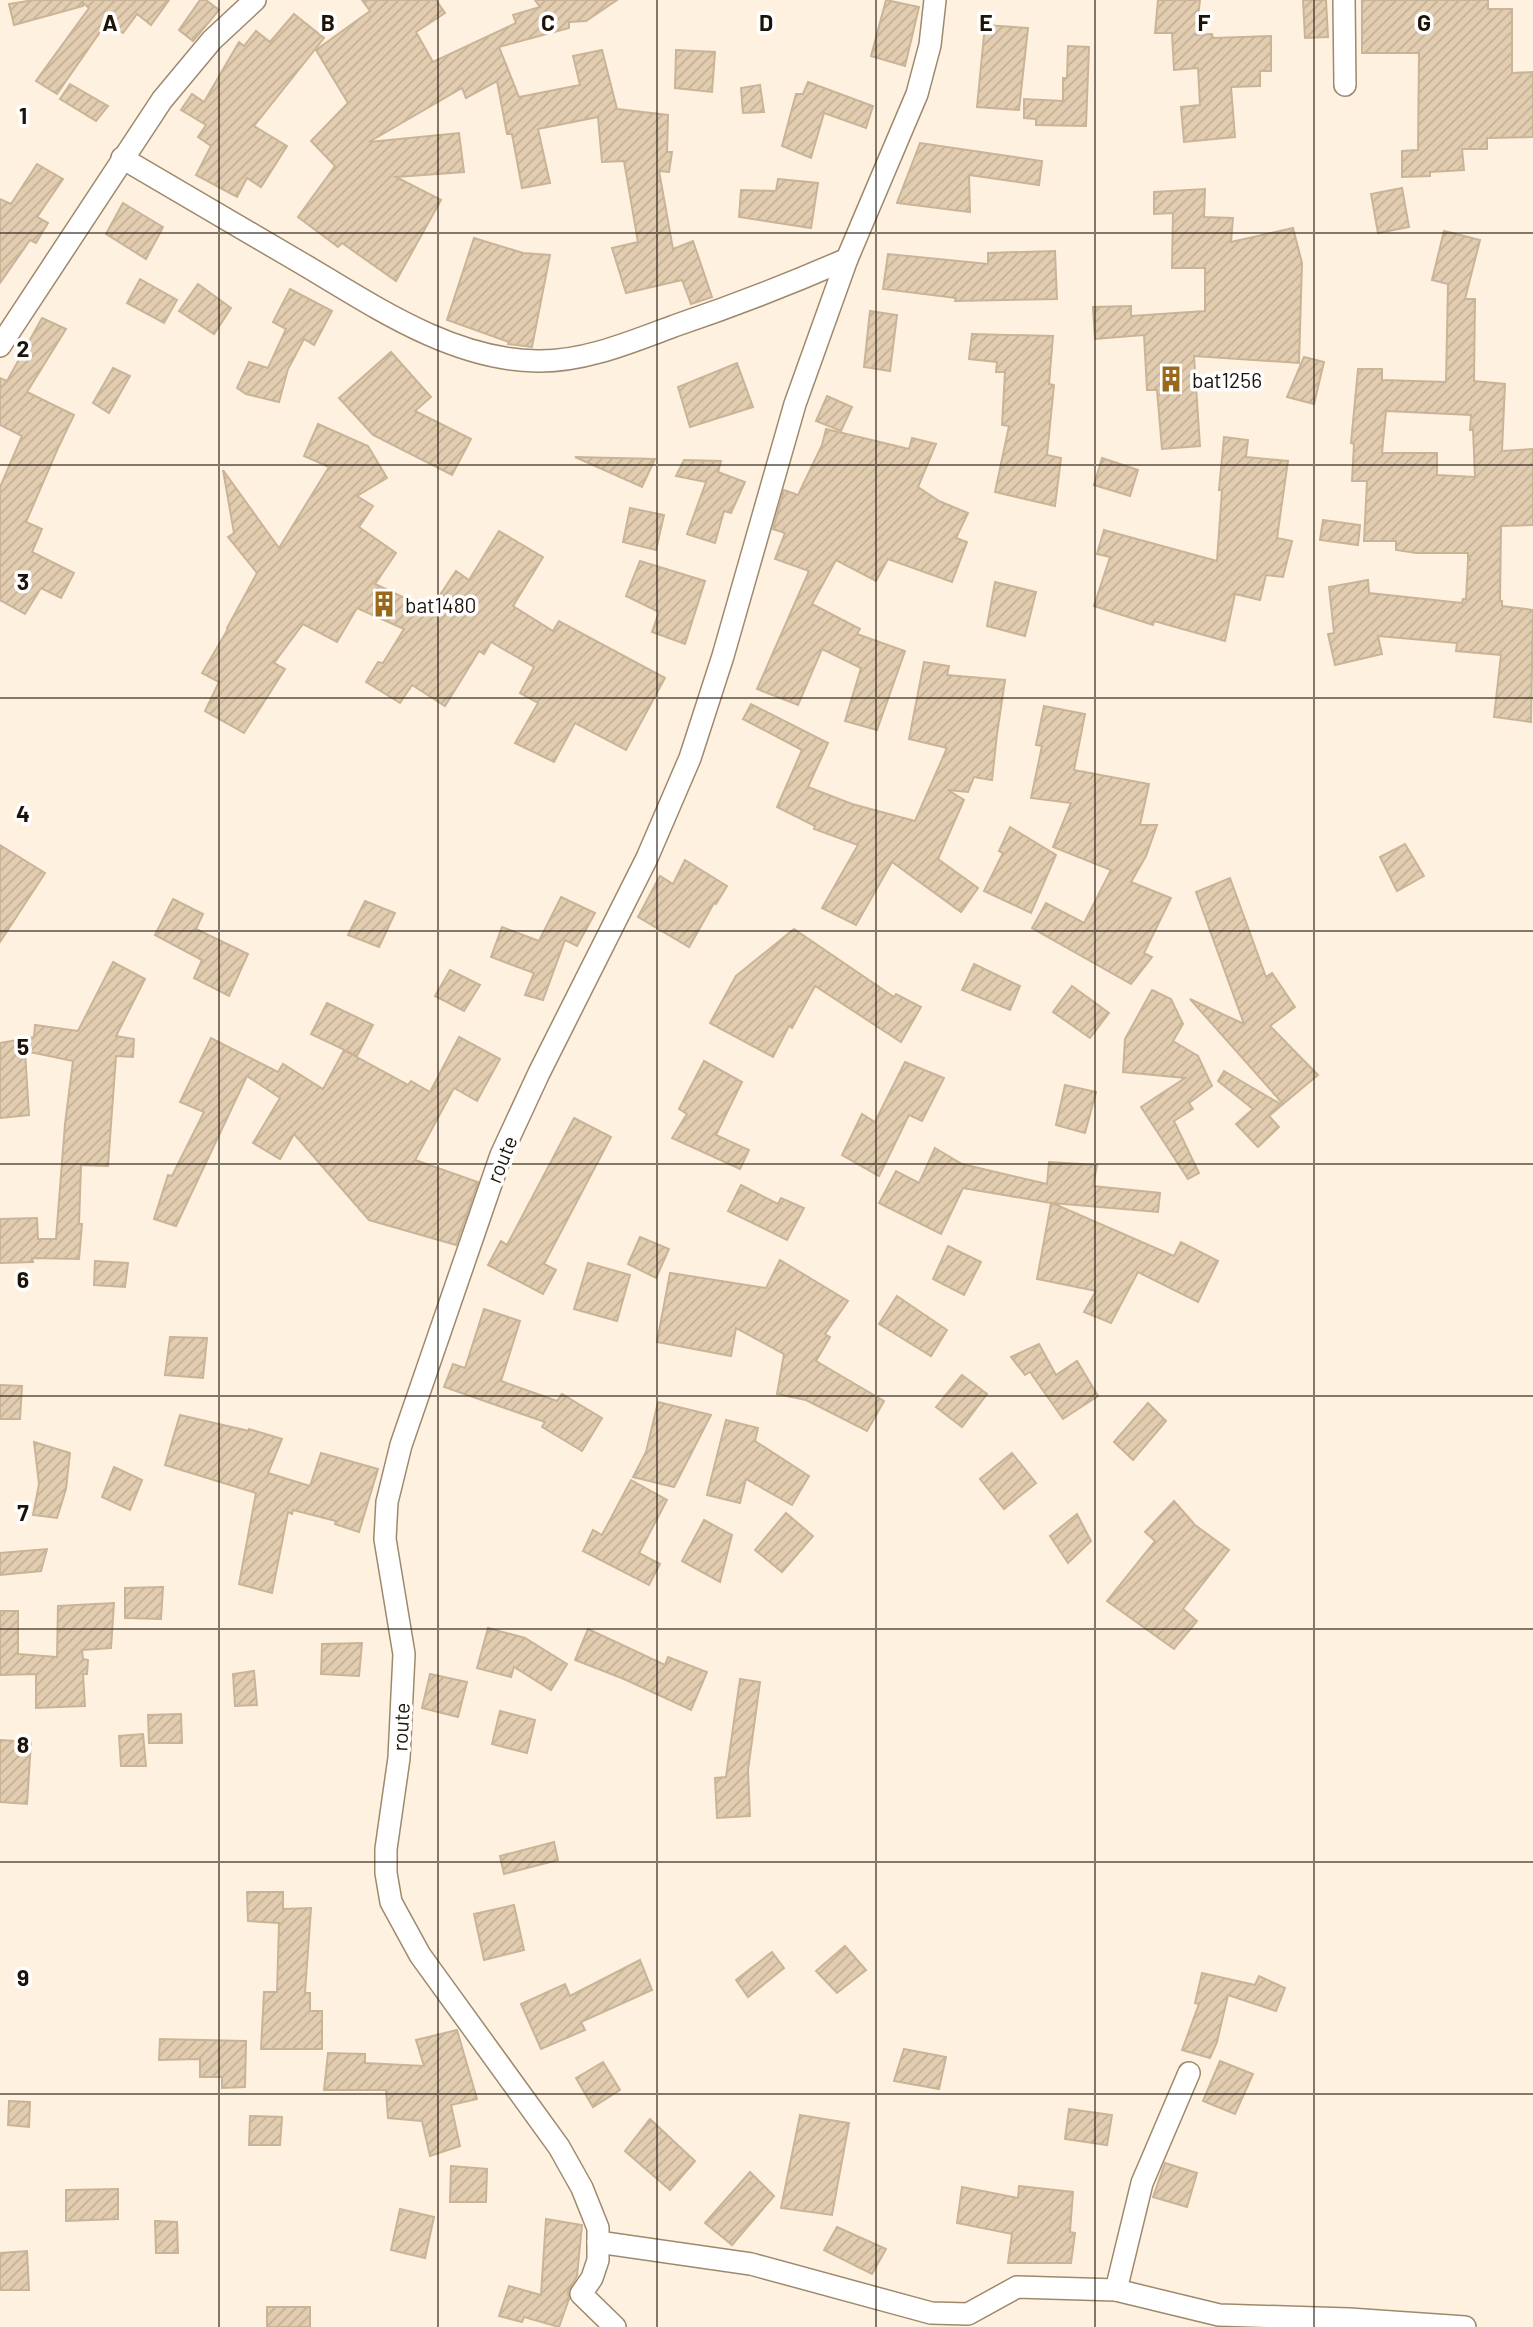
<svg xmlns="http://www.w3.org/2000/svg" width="1533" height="2327" viewBox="0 0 1533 2327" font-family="Barlow,sans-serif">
<defs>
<pattern id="building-hatch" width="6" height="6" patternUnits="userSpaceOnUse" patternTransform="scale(1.75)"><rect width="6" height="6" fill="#e3cdb0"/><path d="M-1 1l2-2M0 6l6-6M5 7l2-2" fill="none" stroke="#c2af96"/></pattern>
</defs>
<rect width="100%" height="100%" fill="#fff1df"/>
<g fill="url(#building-hatch)" stroke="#cab498" stroke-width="2" fill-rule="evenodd">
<path d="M 34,0 L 169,0 L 151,25 L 137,14 L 123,33 L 107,22 L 57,94 L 36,81 L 89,8 L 83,3 L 83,6 L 14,25 L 9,4 Z"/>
<path d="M 200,0 L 206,0 L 219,10 L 193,41 L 179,30 Z"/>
<path d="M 362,0 L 436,0 L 445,13 L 416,32 L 433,62 L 516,23 L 513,15 L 540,7 L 535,0 L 617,0 L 586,21 L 569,22 L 569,28 L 499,47 L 519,97 L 580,85 L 573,56 L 602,50 L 617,109 L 668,115 L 667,152 L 672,152 L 669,172 L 659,171 L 673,249 L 693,241 L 712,297 L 691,304 L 682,280 L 626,293 L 612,248 L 638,242 L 624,161 L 602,162 L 598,117 L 538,129 L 550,183 L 522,188 L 512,134 L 507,134 L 497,81 L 466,98 L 462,88 L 369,142 L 459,133 L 464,172 L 396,177 L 441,200 L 396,281 L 342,243 L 338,247 L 298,217 L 335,166 L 311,141 L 348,103 L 316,50 L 370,11 Z"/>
<path d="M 886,0 L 919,7 L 905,66 L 871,56 Z"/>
<path d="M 1158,0 L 1200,0 L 1196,35 L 1212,34 L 1213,38 L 1271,36 L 1271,71 L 1260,71 L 1260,86 L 1231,87 L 1235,137 L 1184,142 L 1181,107 L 1200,105 L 1198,68 L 1174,70 L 1172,33 L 1155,33 Z"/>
<path d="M 1303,0 L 1326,0 L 1328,37 L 1305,38 Z"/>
<path d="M 1362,0 L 1488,0 L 1488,9 L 1512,9 L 1512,73 L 1533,72 L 1533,137 L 1487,138 L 1487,149 L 1462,149 L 1464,170 L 1430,172 L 1430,176 L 1402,177 L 1402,151 L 1418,150 L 1419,53 L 1362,53 Z"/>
<path d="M 294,14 L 324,38 L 254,126 L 287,146 L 261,187 L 247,178 L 237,197 L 196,175 L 211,146 L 198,137 L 206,125 L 181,110 L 192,94 L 204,102 L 239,42 L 244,46 L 256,31 L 270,42 Z"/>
<path d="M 985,25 L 1028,28 L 1019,110 L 977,107 Z"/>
<path d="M 1068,46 L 1089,47 L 1086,126 L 1036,125 L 1036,119 L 1024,118 L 1024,99 L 1063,101 L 1063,78 L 1067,78 Z"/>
<path d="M 676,50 L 715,52 L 712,92 L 675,88 Z"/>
<path d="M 808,82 L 873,106 L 866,128 L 824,113 L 811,158 L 782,146 L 796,94 L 803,94 Z"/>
<path d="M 70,84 L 108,106 L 96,121 L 60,99 Z"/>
<path d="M 760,85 L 764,112 L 743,113 L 741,88 Z"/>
<path d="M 920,143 L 1042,161 L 1039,185 L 969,175 L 970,212 L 897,203 Z"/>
<path d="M 37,164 L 63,179 L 37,217 L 48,223 L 36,243 L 30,240 L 0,283 L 0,199 L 11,204 Z"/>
<path d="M 778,179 L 818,183 L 811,228 L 739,217 L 741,190 L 776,191 Z"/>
<path d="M 1402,188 L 1409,227 L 1378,233 L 1371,194 Z"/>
<path d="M 1205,189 L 1204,217 L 1233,218 L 1231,242 L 1293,228 L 1302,263 L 1299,363 L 1194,356 L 1200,446 L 1162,449 L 1157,390 L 1147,390 L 1144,335 L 1095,339 L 1093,307 L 1131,306 L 1131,316 L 1205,311 L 1205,268 L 1172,268 L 1173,213 L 1154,214 L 1154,192 Z"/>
<path d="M 123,203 L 163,227 L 146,259 L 106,234 Z"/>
<path d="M 1444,231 L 1480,240 L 1465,299 L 1475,299 L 1474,381 L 1505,384 L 1502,451 L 1533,449 L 1533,525 L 1501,526 L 1500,601 L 1502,601 L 1502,606 L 1533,610 L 1531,722 L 1494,717 L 1501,655 L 1456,651 L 1457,643 L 1378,636 L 1382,654 L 1335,665 L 1328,634 L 1334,633 L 1329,587 L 1368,580 L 1369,593 L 1462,603 L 1463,599 L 1466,599 L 1468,560 L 1471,560 L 1468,559 L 1468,553 L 1416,553 L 1396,550 L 1396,541 L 1364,541 L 1367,481 L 1352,481 L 1354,444 L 1351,443 L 1358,369 L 1382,369 L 1382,380 L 1446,382 L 1448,284 L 1432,280 ZM 1386,411 L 1471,415 L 1470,430 L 1473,430 L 1475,477 L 1437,475 L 1437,453 L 1382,453 Z"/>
<path d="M 474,238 L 523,253 L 550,255 L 532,347 L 508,344 L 509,342 L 447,320 Z"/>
<path d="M 1055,251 L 1057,299 L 955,301 L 956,298 L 883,289 L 888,254 L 988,264 L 988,253 Z"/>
<path d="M 140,279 L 177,300 L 164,323 L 127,303 Z"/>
<path d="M 198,284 L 231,308 L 214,334 L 179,311 Z"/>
<path d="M 290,289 L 332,311 L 314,345 L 304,339 L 288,369 L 279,402 L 246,394 L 237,388 L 249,362 L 268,368 L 286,329 L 273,322 Z"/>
<path d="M 870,311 L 897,315 L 890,371 L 864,367 Z"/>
<path d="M 42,318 L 66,329 L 27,392 L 74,415 L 58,448 L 26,522 L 42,529 L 32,552 L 74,573 L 61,598 L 41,588 L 25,614 L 0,600 L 0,487 L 22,436 L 0,425 L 0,378 L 7,381 Z"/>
<path d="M 972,334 L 1053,336 L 1049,384 L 1054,385 L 1047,455 L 1061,458 L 1055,506 L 995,492 L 1009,426 L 1002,425 L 1005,372 L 996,372 L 997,362 L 969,359 Z"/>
<path d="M 391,352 L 431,397 L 415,411 L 471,439 L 452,475 L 373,435 L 339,398 Z"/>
<path d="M 1304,357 L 1324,362 L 1314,404 L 1287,397 Z"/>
<path d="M 737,363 L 753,407 L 690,427 L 678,387 Z"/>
<path d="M 113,368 L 130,376 L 109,413 L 93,403 Z"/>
<path d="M 827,396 L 852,407 L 841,431 L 816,421 Z"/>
<path d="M 318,424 L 368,446 L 387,478 L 357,496 L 373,506 L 359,527 L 396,553 L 375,584 L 430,610 L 456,571 L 469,580 L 499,531 L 543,557 L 513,606 L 553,631 L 559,621 L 665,678 L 626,750 L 575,723 L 554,762 L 515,743 L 538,703 L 520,693 L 534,667 L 491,642 L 484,654 L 479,651 L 445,706 L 412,685 L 400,703 L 366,682 L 378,662 L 383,663 L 404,629 L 357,608 L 337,642 L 303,624 L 274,663 L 285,669 L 244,733 L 205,711 L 219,682 L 202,673 L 228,629 L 227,628 L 257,573 L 228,537 L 234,533 L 223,470 L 279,548 L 329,467 L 304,456 Z"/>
<path d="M 826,429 L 909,449 L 912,438 L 936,444 L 918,487 L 939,501 L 968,513 L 956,538 L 967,542 L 952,582 L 888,559 L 876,581 L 836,560 L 812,604 L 860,629 L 857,634 L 905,651 L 877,730 L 845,721 L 861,668 L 822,649 L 798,705 L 757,689 L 809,571 L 775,559 L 785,533 L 773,529 L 784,490 L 798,495 L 822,445 Z"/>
<path d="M 1224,437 L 1248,440 L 1246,457 L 1288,461 L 1277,538 L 1292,541 L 1283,577 L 1266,575 L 1260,600 L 1235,594 L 1225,641 L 1154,621 L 1153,625 L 1094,606 L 1110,557 L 1097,554 L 1104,530 L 1217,561 L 1222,490 L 1219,490 Z"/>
<path d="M 575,457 L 655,459 L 642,487 Z"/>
<path d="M 1102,458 L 1138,470 L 1130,496 L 1094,485 Z"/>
<path d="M 684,460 L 721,461 L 718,472 L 745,482 L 731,513 L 724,511 L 715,543 L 687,534 L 706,482 L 676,476 Z"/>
<path d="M 630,508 L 664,515 L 656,550 L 623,542 Z"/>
<path d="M 1323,520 L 1360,525 L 1358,545 L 1320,540 Z"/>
<path d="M 640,561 L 705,581 L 685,644 L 652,632 L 659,612 L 626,596 Z"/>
<path d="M 995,582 L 1036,592 L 1025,636 L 987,626 Z"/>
<path d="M 924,662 L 949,666 L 947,675 L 1005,680 L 997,734 L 992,780 L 974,777 L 968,792 L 948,790 L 964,800 L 938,859 L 978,888 L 961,912 L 892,862 L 856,925 L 822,908 L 858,845 L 814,829 L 815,826 L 777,807 L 802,750 L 743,719 L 751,704 L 828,743 L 808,787 L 852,804 L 915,821 L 947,748 L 909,739 Z"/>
<path d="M 1044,706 L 1085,714 L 1074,770 L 1149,784 L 1140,825 L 1157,825 L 1146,856 L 1131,882 L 1171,898 L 1144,953 L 1152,957 L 1131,984 L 1032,928 L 1046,903 L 1084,923 L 1111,870 L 1053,847 L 1071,803 L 1031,798 L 1042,746 L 1036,745 Z"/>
<path d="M 1010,827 L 1056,855 L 1031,913 L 984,891 L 1003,853 L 999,851 Z"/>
<path d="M 1405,844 L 1424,876 L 1397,891 L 1380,857 Z"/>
<path d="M 0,845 L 45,873 L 0,942 Z"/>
<path d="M 685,860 L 727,886 L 716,904 L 714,903 L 689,947 L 638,917 L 660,876 L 673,884 Z"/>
<path d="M 1230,878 L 1266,977 L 1272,973 L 1295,1007 L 1270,1026 L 1318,1075 L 1283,1104 L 1190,999 L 1244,1024 L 1196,892 Z"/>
<path d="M 561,897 L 595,913 L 577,946 L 565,940 L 543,1000 L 525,995 L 534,973 L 491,957 L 502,927 L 539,941 Z"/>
<path d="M 173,899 L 203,914 L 196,929 L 248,954 L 229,996 L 194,978 L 202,960 L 155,935 Z"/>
<path d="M 365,901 L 395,913 L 379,947 L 348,935 Z"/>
<path d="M 794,929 L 894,997 L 896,994 L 921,1007 L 901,1042 L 815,986 L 792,1028 L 789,1026 L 773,1057 L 710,1023 L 736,976 Z"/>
<path d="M 113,962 L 145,979 L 116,1036 L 134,1039 L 133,1057 L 116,1056 L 108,1166 L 81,1165 L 79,1224 L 82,1224 L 79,1259 L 32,1258 L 33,1262 L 0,1263 L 0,1219 L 37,1218 L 38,1239 L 56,1239 L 65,1124 L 73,1061 L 25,1051 L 29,1115 L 0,1118 L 0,1043 L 34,1037 L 35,1025 L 78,1031 Z"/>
<path d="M 974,964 L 1020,986 L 1010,1010 L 962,990 Z"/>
<path d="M 450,970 L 480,985 L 464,1011 L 435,996 Z"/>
<path d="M 1072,986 L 1109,1013 L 1090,1038 L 1053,1012 Z"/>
<path d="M 1152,990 L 1171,999 L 1183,1024 L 1173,1041 L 1198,1056 L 1212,1086 L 1189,1103 L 1193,1109 L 1174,1121 L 1199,1173 L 1188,1179 L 1141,1107 L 1185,1078 L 1123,1072 L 1125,1039 Z"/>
<path d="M 327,1003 L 373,1025 L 357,1056 L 311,1034 Z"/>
<path d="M 459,1037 L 500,1059 L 477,1101 L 454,1088 L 415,1160 L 478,1182 L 456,1245 L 369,1220 L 294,1134 L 280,1159 L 253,1143 L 280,1098 L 247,1076 L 176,1226 L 154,1219 L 168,1175 L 172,1176 L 204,1112 L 180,1102 L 211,1038 L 278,1072 L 283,1064 L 323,1089 L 344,1050 L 408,1085 L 411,1081 L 430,1092 Z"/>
<path d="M 704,1061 L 742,1082 L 716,1135 L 749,1150 L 740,1169 L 672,1138 L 687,1114 L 679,1109 Z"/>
<path d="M 905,1062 L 944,1078 L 922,1121 L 909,1115 L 879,1176 L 842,1155 L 862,1114 L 875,1122 Z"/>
<path d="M 1224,1071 L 1282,1105 L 1269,1116 L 1279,1127 L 1258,1147 L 1236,1124 L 1253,1109 L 1218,1081 Z"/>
<path d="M 1065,1085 L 1096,1092 L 1085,1133 L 1056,1125 Z"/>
<path d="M 574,1118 L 611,1137 L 544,1264 L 556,1270 L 543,1294 L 488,1265 L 501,1241 L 507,1245 Z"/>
<path d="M 935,1148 L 962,1164 L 1047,1184 L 1049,1162 L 1097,1165 L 1093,1186 L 1160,1193 L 1158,1212 L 1052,1203 L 1174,1256 L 1181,1242 L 1218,1261 L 1198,1302 L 1138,1272 L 1111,1323 L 1084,1312 L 1096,1291 L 1037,1279 L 1051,1203 L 963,1188 L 941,1234 L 879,1203 L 896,1171 L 919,1183 Z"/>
<path d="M 741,1185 L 778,1204 L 781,1198 L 804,1208 L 787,1240 L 728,1211 Z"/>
<path d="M 640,1237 L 669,1249 L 656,1278 L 628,1264 Z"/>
<path d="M 948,1246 L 981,1262 L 964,1295 L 933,1279 Z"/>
<path d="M 780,1260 L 848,1301 L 825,1334 L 830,1337 L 816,1361 L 884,1401 L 867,1431 L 806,1400 L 777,1394 L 784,1354 L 736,1328 L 731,1356 L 657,1342 L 670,1273 L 766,1288 Z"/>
<path d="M 95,1261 L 128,1263 L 125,1287 L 94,1285 Z"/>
<path d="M 588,1263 L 630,1275 L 617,1321 L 574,1309 Z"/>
<path d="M 897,1296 L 947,1330 L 931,1356 L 879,1324 Z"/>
<path d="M 484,1309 L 520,1321 L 501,1381 L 557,1401 L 562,1394 L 602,1418 L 582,1451 L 542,1427 L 545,1422 L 444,1387 L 453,1364 L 465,1368 Z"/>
<path d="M 170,1337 L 207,1338 L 203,1378 L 165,1375 Z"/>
<path d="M 1039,1344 L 1056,1375 L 1077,1361 L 1098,1396 L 1063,1419 L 1030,1372 L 1025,1375 L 1011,1357 Z"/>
<path d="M 962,1375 L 987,1394 L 962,1427 L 936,1407 Z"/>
<path d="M 0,1385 L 22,1386 L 20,1419 L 0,1419 Z"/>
<path d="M 658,1402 L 711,1415 L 674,1487 L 633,1477 L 646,1452 Z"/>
<path d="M 1148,1403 L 1166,1421 L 1133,1460 L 1114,1442 Z"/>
<path d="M 180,1415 L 249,1431 L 249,1429 L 282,1439 L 268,1473 L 310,1486 L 321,1453 L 378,1469 L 359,1532 L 335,1524 L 336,1521 L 293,1510 L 292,1514 L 288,1512 L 272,1593 L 239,1584 L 256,1493 L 165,1465 Z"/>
<path d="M 726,1420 L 758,1428 L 755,1441 L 809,1476 L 792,1505 L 746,1479 L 740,1503 L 707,1495 Z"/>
<path d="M 34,1442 L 70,1453 L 66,1489 L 57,1518 L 33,1515 L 39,1484 Z"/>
<path d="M 1012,1453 L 1036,1483 L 1004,1509 L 980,1479 Z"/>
<path d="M 114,1467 L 142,1480 L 130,1510 L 102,1497 Z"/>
<path d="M 631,1480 L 667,1500 L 639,1553 L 660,1564 L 649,1585 L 583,1551 L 593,1530 L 602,1535 Z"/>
<path d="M 1174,1501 L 1195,1525 L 1229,1550 L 1183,1609 L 1197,1621 L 1174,1649 L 1107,1601 L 1155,1541 L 1145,1532 Z"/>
<path d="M 786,1513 L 813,1536 L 782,1572 L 755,1550 Z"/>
<path d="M 1077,1514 L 1091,1541 L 1068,1563 L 1050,1536 Z"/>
<path d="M 704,1520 L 732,1535 L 720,1582 L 682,1561 Z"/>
<path d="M 47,1549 L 41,1571 L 0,1575 L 0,1553 Z"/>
<path d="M 163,1587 L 161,1619 L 125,1618 L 125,1588 Z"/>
<path d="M 114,1603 L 111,1648 L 82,1650 L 83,1659 L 88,1660 L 87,1674 L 83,1674 L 85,1706 L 36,1708 L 36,1674 L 0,1675 L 0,1611 L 18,1611 L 18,1654 L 57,1657 L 58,1606 Z"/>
<path d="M 488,1628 L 525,1638 L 567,1664 L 551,1690 L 514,1667 L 511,1677 L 477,1668 Z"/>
<path d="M 588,1629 L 665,1665 L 668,1657 L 707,1672 L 691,1710 L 624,1679 L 575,1660 Z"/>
<path d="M 362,1643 L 359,1676 L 321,1674 L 322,1644 Z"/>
<path d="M 254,1671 L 257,1705 L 235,1706 L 233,1674 Z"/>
<path d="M 430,1674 L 467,1682 L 458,1717 L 422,1708 Z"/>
<path d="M 740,1679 L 760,1682 L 748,1770 L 750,1816 L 717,1818 L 715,1778 L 726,1777 Z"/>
<path d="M 500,1711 L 535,1720 L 527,1753 L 492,1744 Z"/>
<path d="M 181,1714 L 182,1743 L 149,1743 L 148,1715 Z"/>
<path d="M 143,1734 L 146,1766 L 121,1766 L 119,1736 Z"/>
<path d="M 0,1740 L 31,1742 L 27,1804 L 0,1802 Z"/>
<path d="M 554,1842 L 558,1860 L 504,1874 L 500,1856 Z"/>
<path d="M 247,1892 L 283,1892 L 283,1909 L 311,1908 L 305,1993 L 310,1993 L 310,2011 L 322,2011 L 322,2049 L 261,2049 L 264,1992 L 277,1992 L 279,1923 L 248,1921 Z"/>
<path d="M 514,1905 L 524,1950 L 484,1960 L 474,1914 Z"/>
<path d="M 845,1946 L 866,1970 L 837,1993 L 816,1971 Z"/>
<path d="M 772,1952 L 784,1968 L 748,1997 L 736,1980 Z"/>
<path d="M 640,1960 L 652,1990 L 581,2022 L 585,2030 L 541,2049 L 521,2004 L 565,1984 L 570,1996 Z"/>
<path d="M 1202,1973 L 1255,1985 L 1259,1976 L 1285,1988 L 1276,2011 L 1228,1995 L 1217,2042 L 1210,2058 L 1182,2050 L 1199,2004 L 1195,2003 Z"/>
<path d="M 457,2030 L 477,2099 L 451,2105 L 460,2146 L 430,2156 L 422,2121 L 388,2118 L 386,2090 L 324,2090 L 328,2053 L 365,2054 L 365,2063 L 424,2066 L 416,2040 Z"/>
<path d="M 160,2039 L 246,2041 L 245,2087 L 222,2088 L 222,2077 L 200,2077 L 200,2059 L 159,2060 Z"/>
<path d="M 904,2049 L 946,2057 L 939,2089 L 894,2081 Z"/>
<path d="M 1220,2061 L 1253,2074 L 1235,2114 L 1203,2101 Z"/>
<path d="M 603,2062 L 620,2090 L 593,2107 L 576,2078 Z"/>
<path d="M 9,2101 L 30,2102 L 29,2127 L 8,2125 Z"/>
<path d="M 1069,2109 L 1112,2115 L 1107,2145 L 1065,2139 Z"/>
<path d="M 800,2115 L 849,2123 L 832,2215 L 781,2208 Z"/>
<path d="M 250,2116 L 282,2117 L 280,2145 L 249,2145 Z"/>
<path d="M 650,2119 L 695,2161 L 670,2190 L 625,2151 Z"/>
<path d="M 1165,2163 L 1197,2173 L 1187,2207 L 1153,2197 Z"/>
<path d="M 451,2166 L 487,2169 L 486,2202 L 450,2202 Z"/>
<path d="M 750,2172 L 774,2196 L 732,2245 L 705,2223 Z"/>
<path d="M 1019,2186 L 1073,2192 L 1070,2232 L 1075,2233 L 1071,2263 L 1008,2263 L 1012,2234 L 957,2223 L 962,2187 L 1018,2198 Z"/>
<path d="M 118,2189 L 118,2219 L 66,2221 L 66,2190 Z"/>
<path d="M 400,2209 L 434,2217 L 425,2258 L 391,2250 Z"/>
<path d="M 546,2219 L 582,2225 L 577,2276 L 568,2292 L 569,2299 L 559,2327 L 524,2317 L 522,2322 L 499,2316 L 509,2286 L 541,2295 Z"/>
<path d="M 155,2221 L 177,2222 L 178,2253 L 156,2253 Z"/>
<path d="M 837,2227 L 886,2249 L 872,2274 L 824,2250 Z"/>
<path d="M 27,2251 L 29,2290 L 0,2290 L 0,2253 Z"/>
<rect x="267" y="2307" width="43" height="20"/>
</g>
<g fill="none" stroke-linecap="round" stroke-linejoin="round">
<g stroke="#9e896d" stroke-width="24">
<g id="minor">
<path d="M 1344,0 L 1345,85"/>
<path d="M 122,158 C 180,192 238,226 296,260 C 368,302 449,360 537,361 C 584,362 631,342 674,326 C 733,306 790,284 847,259"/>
<path d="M 0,346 L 162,100 L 212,40 L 255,0"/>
<path d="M 598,2242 L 751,2264 L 931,2313 L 968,2314 L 1017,2287 L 1116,2290 L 1219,2315 L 1349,2319 L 1465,2327"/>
<path d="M 1116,2290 L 1142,2183 L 1189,2073"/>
<path d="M 615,2327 L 581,2294 L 592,2278 L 598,2260 L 598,2228 L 582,2188 L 559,2147 L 420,1955 L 391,1902 L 386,1873 L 386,1849 L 399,1758 L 404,1654 L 385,1539 L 387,1502 L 401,1445 L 501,1155 L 539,1073 L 647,858 L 690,758 L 723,656 L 795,404 L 847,259 L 917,94 L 930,45 L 935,0"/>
</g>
</g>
<use href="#minor" stroke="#fff" stroke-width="21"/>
</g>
<path fill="none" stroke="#1c140a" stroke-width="2" stroke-opacity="0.55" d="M 219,0 L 219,2327M 438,0 L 438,2327M 657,0 L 657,2327M 876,0 L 876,2327M 1095,0 L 1095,2327M 1314,0 L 1314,2327M 0,233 L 1533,233M 0,465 L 1533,465M 0,698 L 1533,698M 0,931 L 1533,931M 0,1164 L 1533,1164M 0,1396 L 1533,1396M 0,1629 L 1533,1629M 0,1862 L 1533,1862M 0,2094 L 1533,2094"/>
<defs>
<g id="building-bare" transform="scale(2.1)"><path d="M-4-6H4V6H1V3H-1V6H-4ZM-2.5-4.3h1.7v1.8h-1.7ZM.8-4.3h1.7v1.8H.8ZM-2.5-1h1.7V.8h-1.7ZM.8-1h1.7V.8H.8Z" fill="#99691b" stroke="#fff" stroke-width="2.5" paint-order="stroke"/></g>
</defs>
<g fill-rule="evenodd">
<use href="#building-bare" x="1171" y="379"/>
<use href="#building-bare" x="384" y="604"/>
</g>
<g text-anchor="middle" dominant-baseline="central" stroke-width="7" stroke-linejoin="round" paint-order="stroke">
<g font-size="21" fill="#1c140a" stroke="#fff" text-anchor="start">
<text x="1192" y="379">bat1256</text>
<text x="405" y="604">bat1480</text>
</g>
<g font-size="21" fill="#1c140a" stroke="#fff">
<text transform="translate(501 1159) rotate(-68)">route</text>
<text transform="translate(400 1727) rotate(-87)">route</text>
</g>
</g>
<g font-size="23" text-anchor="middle" font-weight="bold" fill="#1c140a" stroke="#fff" stroke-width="7" stroke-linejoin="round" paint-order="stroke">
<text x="110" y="31">A</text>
<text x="328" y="31">B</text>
<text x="548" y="31">C</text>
<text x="766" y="31">D</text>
<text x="986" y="31">E</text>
<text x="1204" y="31">F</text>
<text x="1424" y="31">G</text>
<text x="23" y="124">1</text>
<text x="23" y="357">2</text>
<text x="23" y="590">3</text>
<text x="23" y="822">4</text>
<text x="23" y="1055">5</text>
<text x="23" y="1288">6</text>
<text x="23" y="1521">7</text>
<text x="23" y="1753">8</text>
<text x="23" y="1986">9</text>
</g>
</svg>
